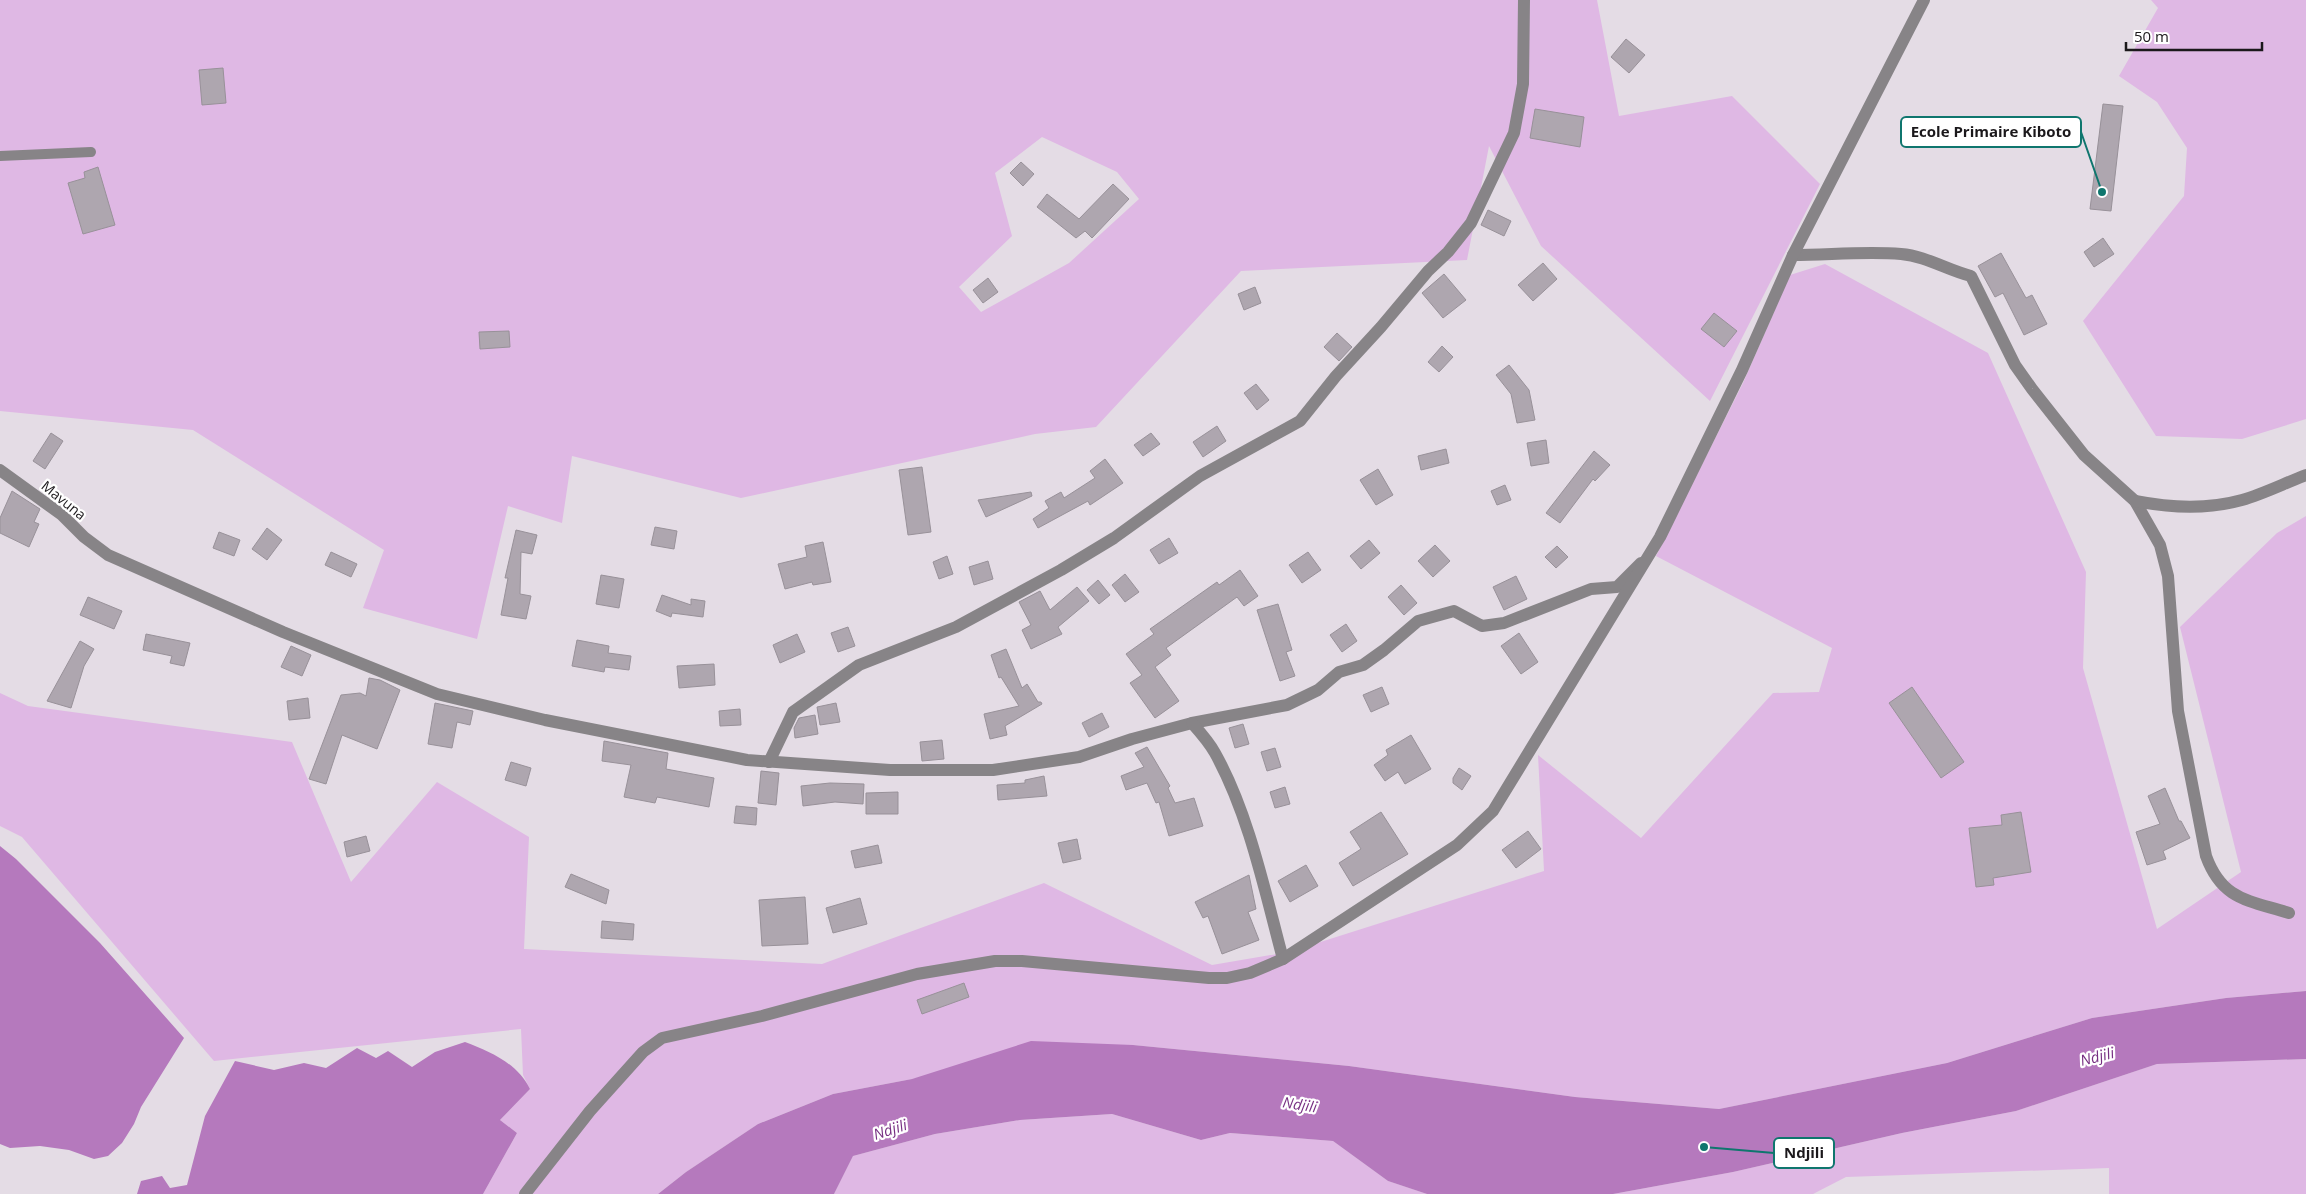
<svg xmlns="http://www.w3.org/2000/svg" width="2306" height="1194" viewBox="0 0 2306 1194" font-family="'Open Sans',sans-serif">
<rect width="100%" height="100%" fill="#e4dce5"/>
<g fill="#dfb8e4" fill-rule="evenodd">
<path d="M 0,0 L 1597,0 L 1619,116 L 1732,96 L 1820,184 L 1710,401 L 1541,246 L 1489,146 L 1467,260 L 1241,271 L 1096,427 L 1035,434 L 741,498 L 572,456 L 562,523 L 508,506 L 477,639 L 363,608 L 384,550 L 193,430 L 0,411 ZM 1042,137 L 1117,172 L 1139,199 L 1069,263 L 981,312 L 959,287 L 1012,236 L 995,173 Z"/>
<path d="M 2151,0 L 2306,0 L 2306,419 L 2242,439 L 2156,436 L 2083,321 L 2184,196 L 2187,148 L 2157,102 L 2119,76 L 2158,8 Z"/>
<path d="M 1825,264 L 1988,353 L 2086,572 L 2083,668 L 2157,929 L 2241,872 L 2180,627 L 2277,533 L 2306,516 L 2306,991 L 2226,998 L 2092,1018 L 1947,1063 L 1719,1109 L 1575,1097 L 1349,1066 L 1133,1045 L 912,1079 L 833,1094 L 758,1124 L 686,1172 L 658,1194 L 483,1194 L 517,1133 L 500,1120 L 530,1089 L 523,1075 L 521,1029 L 214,1061 L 22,837 L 0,826 L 0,693 L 28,706 L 292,742 L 351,882 L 437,782 L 529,837 L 524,949 L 822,964 L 1044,883 L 1212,965 L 1289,952 L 1544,871 L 1538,755 L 1641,838 L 1773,693 L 1819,692 L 1832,648 L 1656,556 L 1743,383 L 1790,275 Z"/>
<path d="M 2306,1059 L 2306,1194 L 2109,1194 L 2109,1168 L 1846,1177 L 1813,1194 L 1613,1194 L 1733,1172 L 1902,1133 L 2016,1111 L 2157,1064 Z"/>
<path d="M 1112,1114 L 1201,1140 L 1230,1133 L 1333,1141 L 1388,1181 L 1427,1194 L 834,1194 L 853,1156 L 935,1134 L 1020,1120 Z"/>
</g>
<g fill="#b579bd">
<path d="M 0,846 L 16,859 L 100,943 L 184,1038 L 141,1107 L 134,1124 L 122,1143 L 108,1156 L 94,1159 L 69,1150 L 40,1146 L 10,1148 L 0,1144 Z"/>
<path d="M 2306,991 L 2306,1059 L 2157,1064 L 2016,1111 L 1902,1133 L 1733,1172 L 1613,1194 L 1427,1194 L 1388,1181 L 1333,1141 L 1230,1133 L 1201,1140 L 1112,1114 L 1020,1120 L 935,1134 L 853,1156 L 834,1194 L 658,1194 L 686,1172 L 758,1124 L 833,1094 L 912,1079 L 1031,1041 L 1133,1045 L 1349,1066 L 1575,1097 L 1719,1109 L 1947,1063 L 2092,1018 L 2226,998 Z"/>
<path d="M 465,1042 C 491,1052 517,1063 530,1089 L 500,1120 L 517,1133 L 483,1194 L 137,1194 L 141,1181 L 162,1176 L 170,1188 L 187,1185 L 205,1116 L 235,1061 L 274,1070 L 304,1063 L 326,1068 L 357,1048 L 376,1058 L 388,1051 L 412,1067 L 435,1052 Z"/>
</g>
<g fill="#aea6af" stroke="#989199">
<path d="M 1626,39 L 1645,55 L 1629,73 L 1611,57 Z"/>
<path d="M 223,68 L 226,103 L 202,105 L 199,70 Z"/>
<path d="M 2103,104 L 2123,106 L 2111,211 L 2090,209 Z"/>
<path d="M 1535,109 L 1584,117 L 1580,147 L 1530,138 Z"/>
<path d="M 1021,162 L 1034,174 L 1023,186 L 1010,173 Z"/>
<path d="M 98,167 L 115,225 L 83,234 L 68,183 L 85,178 L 84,172 Z"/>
<path d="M 1113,184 L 1129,199 L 1092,238 L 1085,231 L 1076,238 L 1037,207 L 1047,194 L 1079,219 Z"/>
<path d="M 1488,210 L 1511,221 L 1504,236 L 1481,225 Z"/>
<path d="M 2103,238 L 2114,254 L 2094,267 L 2084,252 Z"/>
<path d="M 2001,253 L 2026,298 L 2032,295 L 2047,324 L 2024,335 L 2003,293 L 1995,297 L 1978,266 Z"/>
<path d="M 1543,263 L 1557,279 L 1533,301 L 1518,285 Z"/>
<path d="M 1444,274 L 1466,300 L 1443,318 L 1422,293 Z"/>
<path d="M 988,278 L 998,292 L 983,303 L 973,290 Z"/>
<path d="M 1255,287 L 1261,303 L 1244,310 L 1238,294 Z"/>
<path d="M 1714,313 L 1737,331 L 1724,347 L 1701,329 Z"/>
<path d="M 509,331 L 510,347 L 480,349 L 479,332 Z"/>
<path d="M 1337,333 L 1352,347 L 1339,361 L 1324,347 Z"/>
<path d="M 1442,346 L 1453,357 L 1439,372 L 1428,362 Z"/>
<path d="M 1509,365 L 1529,390 L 1535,420 L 1517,423 L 1511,394 L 1496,375 Z"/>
<path d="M 1256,384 L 1269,400 L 1257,410 L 1244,393 Z"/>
<path d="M 1217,426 L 1226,441 L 1203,457 L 1193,442 Z"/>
<path d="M 51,433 L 63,441 L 45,469 L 33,461 Z"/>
<path d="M 1151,433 L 1160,444 L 1143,456 L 1134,445 Z"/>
<path d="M 1546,440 L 1549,463 L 1531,466 L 1527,443 Z"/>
<path d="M 1446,449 L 1449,463 L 1421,470 L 1418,456 Z"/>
<path d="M 1594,451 L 1610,465 L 1595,481 L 1593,479 L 1560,523 L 1546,513 Z"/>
<path d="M 1105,459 L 1123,483 L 1090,505 L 1088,501 L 1038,528 L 1033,519 L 1049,508 L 1045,501 L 1061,492 L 1064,498 L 1095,478 L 1090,471 Z"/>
<path d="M 922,467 L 931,532 L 908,535 L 899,470 Z"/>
<path d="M 1378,469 L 1393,495 L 1376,505 L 1360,480 Z"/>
<path d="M 1505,485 L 1511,500 L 1497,505 L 1491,491 Z"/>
<path d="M 12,491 L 40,509 L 34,522 L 39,524 L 29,547 L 0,533 L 0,518 Z"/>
<path d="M 1031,492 L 1032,496 L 986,517 L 978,500 Z"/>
<path d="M 655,527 L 677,531 L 674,549 L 651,545 Z"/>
<path d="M 267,528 L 282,540 L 267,560 L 252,549 Z"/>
<path d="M 516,530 L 537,535 L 532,554 L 521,552 L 520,594 L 531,596 L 526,619 L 501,615 L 508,578 L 505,578 Z"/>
<path d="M 219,532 L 240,540 L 234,556 L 213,548 Z"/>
<path d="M 1169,538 L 1178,553 L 1159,564 L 1150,550 Z"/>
<path d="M 1369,540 L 1380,553 L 1361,569 L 1350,556 Z"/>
<path d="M 823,542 L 831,582 L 813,585 L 812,582 L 785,589 L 778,564 L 807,557 L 805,546 Z"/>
<path d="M 1435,545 L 1450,561 L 1433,577 L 1418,561 Z"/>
<path d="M 1557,546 L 1568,557 L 1556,568 L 1545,557 Z"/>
<path d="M 331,552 L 357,564 L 351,577 L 325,565 Z"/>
<path d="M 1308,552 L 1321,570 L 1302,583 L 1289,565 Z"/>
<path d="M 947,556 L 953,574 L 939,579 L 933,562 Z"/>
<path d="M 988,561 L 993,579 L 974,585 L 969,567 Z"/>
<path d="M 1240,570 L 1258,596 L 1244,606 L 1237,597 L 1166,648 L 1171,655 L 1155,667 L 1179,701 L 1155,718 L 1130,683 L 1142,675 L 1126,654 L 1154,634 L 1150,629 L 1217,582 L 1219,585 Z"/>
<path d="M 1125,574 L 1139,592 L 1125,602 L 1112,585 Z"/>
<path d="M 601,575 L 624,579 L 619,608 L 596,604 Z"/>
<path d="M 1516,576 L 1527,599 L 1504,610 L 1493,587 Z"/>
<path d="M 1098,580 L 1110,595 L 1099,604 L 1087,590 Z"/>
<path d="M 1401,585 L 1417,603 L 1404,615 L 1388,597 Z"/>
<path d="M 1077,587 L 1089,601 L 1058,627 L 1062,634 L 1031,649 L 1022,630 L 1031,625 L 1019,602 L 1040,591 L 1050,610 Z"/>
<path d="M 662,595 L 691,605 L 691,599 L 705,601 L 703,617 L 672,613 L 671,617 L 656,611 Z"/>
<path d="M 88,597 L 122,611 L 114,629 L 80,615 Z"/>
<path d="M 1278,604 L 1292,650 L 1286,652 L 1295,676 L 1280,681 L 1257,610 Z"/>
<path d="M 1346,624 L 1357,641 L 1342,652 L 1330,635 Z"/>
<path d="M 848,627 L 855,646 L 838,652 L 831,633 Z"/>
<path d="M 1519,633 L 1538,662 L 1521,674 L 1501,646 Z"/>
<path d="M 146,634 L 190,643 L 184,666 L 170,663 L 172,656 L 143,650 Z"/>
<path d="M 797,634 L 805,652 L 780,663 L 773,645 Z"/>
<path d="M 577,640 L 609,646 L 608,653 L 631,656 L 629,670 L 605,667 L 604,672 L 572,666 Z"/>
<path d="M 80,641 L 94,649 L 84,666 L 71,708 L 47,701 Z"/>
<path d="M 291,646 L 311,655 L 302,676 L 281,667 Z"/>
<path d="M 1006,649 L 1022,688 L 1027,684 L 1038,702 L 1041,702 L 1042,704 L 1005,726 L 1007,735 L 990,739 L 984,714 L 1019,706 L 1001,677 L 999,678 L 991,655 Z"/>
<path d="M 714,664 L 715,685 L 679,688 L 677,666 Z"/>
<path d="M 369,678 L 380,680 L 400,690 L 377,749 L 342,735 L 326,784 L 309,779 L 341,695 L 360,693 L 366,696 Z"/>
<path d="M 1382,687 L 1389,704 L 1371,712 L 1363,695 Z"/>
<path d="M 1912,687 L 1964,762 L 1941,778 L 1889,703 Z"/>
<path d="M 308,698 L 310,718 L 289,720 L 287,701 Z"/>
<path d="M 435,703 L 473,711 L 470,725 L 457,722 L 452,748 L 428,744 Z"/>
<path d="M 836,703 L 840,722 L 820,725 L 817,707 Z"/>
<path d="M 740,709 L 741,725 L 720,726 L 719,711 Z"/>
<path d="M 1102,713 L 1109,727 L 1089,737 L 1082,723 Z"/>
<path d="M 815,715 L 818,734 L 795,738 L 794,728 L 799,718 Z"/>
<path d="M 1243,724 L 1249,744 L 1235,748 L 1229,728 Z"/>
<path d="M 1411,735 L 1431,769 L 1405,784 L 1398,772 L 1385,781 L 1374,765 L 1388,755 L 1386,750 Z"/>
<path d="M 942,740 L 944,759 L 922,761 L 920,742 Z"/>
<path d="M 604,741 L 668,753 L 666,769 L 714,778 L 709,807 L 657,797 L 655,803 L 624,797 L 631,765 L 602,761 Z"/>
<path d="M 1147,747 L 1170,786 L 1168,788 L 1175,803 L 1194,798 L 1203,826 L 1169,836 L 1159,802 L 1156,803 L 1147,783 L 1126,790 L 1121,776 L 1144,767 L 1135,753 Z"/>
<path d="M 1275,748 L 1281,767 L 1267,771 L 1261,752 Z"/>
<path d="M 511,762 L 531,768 L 526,786 L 505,780 Z"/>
<path d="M 1459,768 L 1471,776 L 1462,790 L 1453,783 L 1453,778 Z"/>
<path d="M 761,771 L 779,773 L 776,805 L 758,803 Z"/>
<path d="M 1044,776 L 1047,796 L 998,800 L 997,785 L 1025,783 L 1025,780 Z"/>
<path d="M 830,783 L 864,784 L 863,804 L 835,802 L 803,806 L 801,786 Z"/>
<path d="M 1285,787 L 1290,804 L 1275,808 L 1270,792 Z"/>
<path d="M 2165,788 L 2179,821 L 2181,821 L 2190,838 L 2163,851 L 2166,859 L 2147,865 L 2136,832 L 2160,824 L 2148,796 Z"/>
<path d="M 898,792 L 898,814 L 866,814 L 866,793 Z"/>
<path d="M 736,806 L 757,808 L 756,825 L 734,823 Z"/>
<path d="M 1381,812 L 1408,854 L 1353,886 L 1339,863 L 1361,849 L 1350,832 Z"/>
<path d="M 2021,812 L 2031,872 L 1993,878 L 1994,885 L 1976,887 L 1969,828 L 2002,825 L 2001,815 Z"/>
<path d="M 1528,831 L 1541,849 L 1516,868 L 1502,850 Z"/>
<path d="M 366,836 L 370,851 L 347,857 L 344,842 Z"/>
<path d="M 1077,839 L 1081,859 L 1063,863 L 1058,843 Z"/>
<path d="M 878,845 L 882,863 L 855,868 L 851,851 Z"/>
<path d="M 1306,865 L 1318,886 L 1290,902 L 1278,881 Z"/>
<path d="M 571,874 L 609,890 L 606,904 L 565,887 Z"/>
<path d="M 1249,875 L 1256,909 L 1248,912 L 1259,940 L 1222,954 L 1208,916 L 1203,918 L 1195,902 Z"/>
<path d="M 805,897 L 808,944 L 762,946 L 759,900 Z"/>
<path d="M 860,898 L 867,924 L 833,933 L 826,908 Z"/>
<path d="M 602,921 L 634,924 L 633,940 L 601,938 Z"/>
<path d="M 964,983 L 969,997 L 922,1014 L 917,1000 Z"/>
</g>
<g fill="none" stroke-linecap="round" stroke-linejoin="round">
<path stroke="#878487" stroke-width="10" d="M 0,156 L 91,152"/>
<g stroke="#878487" stroke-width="12">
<path d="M 1793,255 C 1828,255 1866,251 1901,254 C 1926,256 1947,270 1971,276 L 2015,365 L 2032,389 L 2084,455 L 2135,501 L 2160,545 L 2168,576 L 2178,711 L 2206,856 C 2222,900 2248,900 2289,913"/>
<path d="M 0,470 L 62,515 L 84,537 L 108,555 L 283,632 L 437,694 L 545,720 L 747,760 L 890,770 L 993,770 L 1079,757 L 1132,739 L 1192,723 L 1287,705 L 1318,690 L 1339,672 L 1363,665 L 1384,650 L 1418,621 L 1454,611 L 1482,626 L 1504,623 L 1591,589 L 1617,587 L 1641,563"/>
<path d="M 2135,501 C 2171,508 2206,510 2242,500 C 2263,494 2285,483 2306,475"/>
<path d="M 1192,723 C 1200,732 1209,742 1215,753 C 1249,814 1265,892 1283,959"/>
<path d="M 769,762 L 793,712 L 859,665 L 956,627 L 1061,570 L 1114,538 L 1200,476 L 1300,421 L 1336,376 L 1381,327 L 1428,271 L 1448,252 L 1471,223 L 1514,133 L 1523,84 L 1524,0"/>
</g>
<path stroke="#878487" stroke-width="12" d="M 525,1194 L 590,1111 L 643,1052 L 662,1038 L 762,1016 L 917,974 L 995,961 L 1022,961 L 1209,978 L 1227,978 L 1250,973 L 1283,959 L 1457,845 L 1493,811 L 1660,537 L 1742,370 L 1793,255 L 1924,0"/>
</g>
<g text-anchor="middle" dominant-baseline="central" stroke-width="4.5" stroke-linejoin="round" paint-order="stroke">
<g font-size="14" fill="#1b181b" stroke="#fff">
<text transform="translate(64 500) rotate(39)">Mavuna</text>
</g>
<g font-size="15" font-style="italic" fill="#772f82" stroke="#fff">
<text transform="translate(2097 1056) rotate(-14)">Ndjili</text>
<text transform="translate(1300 1104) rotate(9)">Ndjili</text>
<text transform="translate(890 1129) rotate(-18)">Ndjili</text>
</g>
</g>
<path fill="none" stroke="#0f766e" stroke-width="2" d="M2102 192L2081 132M1704 1147L1774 1153"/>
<g fill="#0f766e" stroke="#fff" stroke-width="2">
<circle cx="2102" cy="192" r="5"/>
<circle cx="1704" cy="1147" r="5"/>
</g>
<g fill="#fff" stroke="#0f766e" stroke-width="2">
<rect x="1901" y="117" width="180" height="30" rx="5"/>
<rect x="1774" y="1138" width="60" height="30" rx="5"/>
</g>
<g font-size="15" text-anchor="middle" font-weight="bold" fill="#1b181b">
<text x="1991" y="137">Ecole Primaire Kiboto</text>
<text x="1804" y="1158">Ndjili</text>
</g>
<path d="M2126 42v8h136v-8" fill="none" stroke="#1b181b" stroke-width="2.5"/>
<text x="2134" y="42" font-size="15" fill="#1b181b" stroke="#ffffff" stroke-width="4" paint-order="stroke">50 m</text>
</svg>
